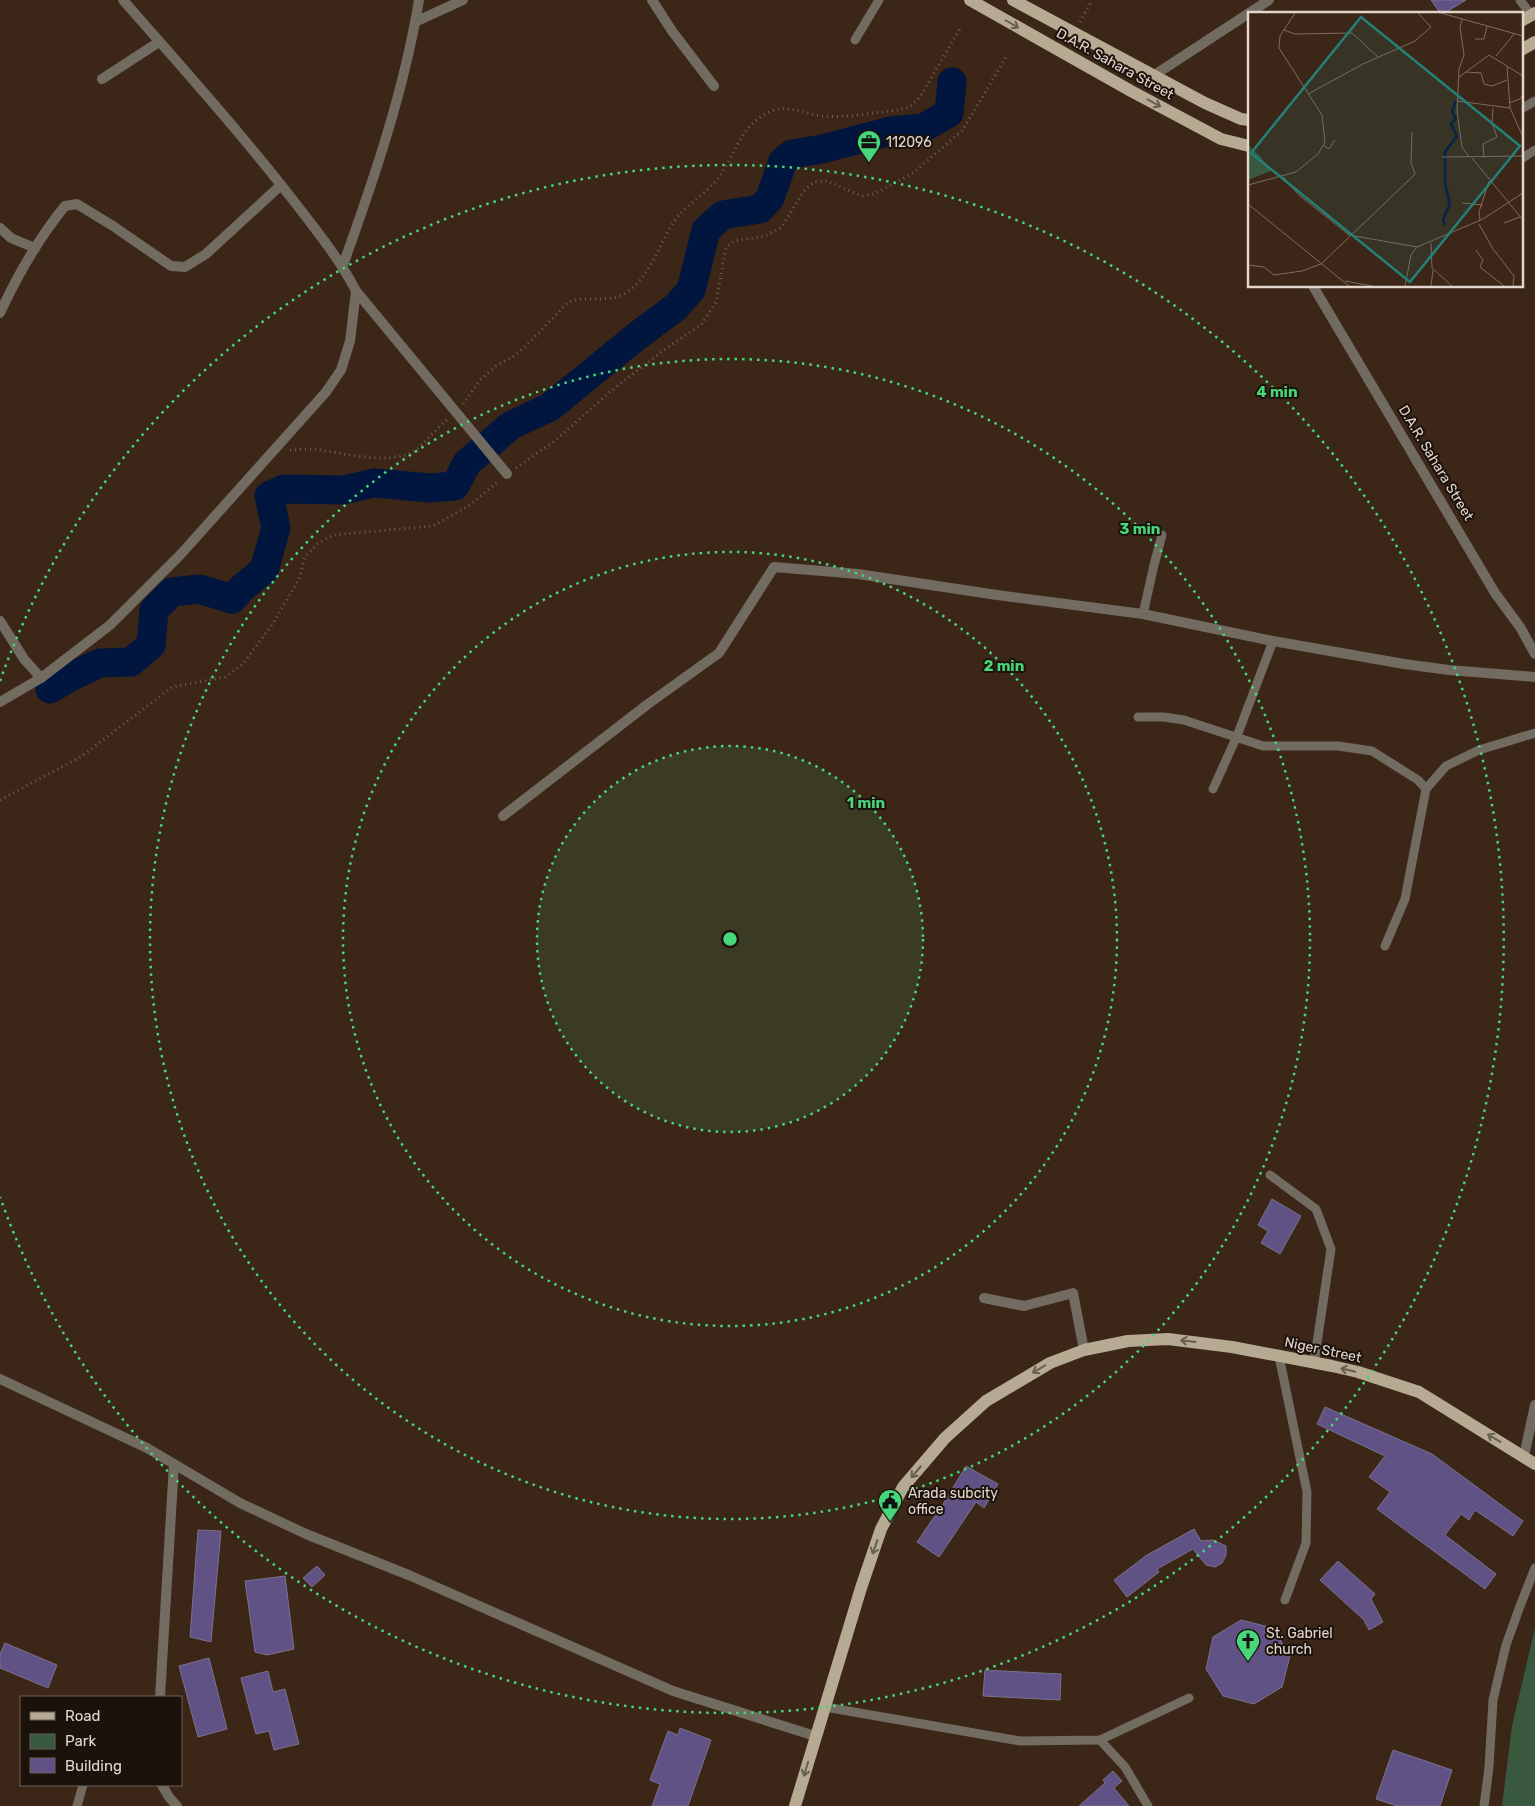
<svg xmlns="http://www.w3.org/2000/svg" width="1535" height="1806" viewBox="0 0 1535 1806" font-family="Rubik,sans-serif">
<rect width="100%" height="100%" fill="#3b2617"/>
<path fill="#38593d" d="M 1535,1628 L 1535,1806 L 1502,1806 L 1512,1726 Z"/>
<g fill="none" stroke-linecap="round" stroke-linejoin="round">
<path stroke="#00163e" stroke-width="29" d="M 50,689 L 76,674 L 100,663 L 131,662 L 151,645 L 154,610 L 172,592 L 199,589 L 232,599 L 242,588 L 264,570 L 276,528 L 269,496 L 284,489 L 344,490 L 374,483 L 430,488 L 455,486 L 467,463 L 510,426 L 550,407 L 637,336 L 676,307 L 691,290 L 706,230 L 723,215 L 760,209 L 770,198 L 783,161 L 792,154 L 822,149 L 891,131 L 923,128 L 949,113 L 952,82"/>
</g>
<g fill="#615285" stroke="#79728c">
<path d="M 1431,0 L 1466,0 L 1443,14 L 1441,14 Z"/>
<path d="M 1272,1199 L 1301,1216 L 1280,1254 L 1261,1243 L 1268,1231 L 1258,1225 Z"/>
<path d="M 1325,1407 L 1432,1454 L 1523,1521 L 1513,1536 L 1475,1510 L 1469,1520 L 1461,1514 L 1445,1535 L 1496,1574 L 1485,1589 L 1377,1509 L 1390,1492 L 1369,1477 L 1385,1456 L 1317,1424 Z"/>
<path d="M 966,1466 L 998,1484 L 984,1508 L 976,1502 L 939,1557 L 917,1542 L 945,1501 Z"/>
<path d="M 1194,1529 L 1201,1541 L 1213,1540 L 1226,1546 L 1226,1555 L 1222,1563 L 1215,1567 L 1206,1565 L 1193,1549 L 1157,1569 L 1159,1572 L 1127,1597 L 1114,1580 L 1147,1555 Z"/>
<path d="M 198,1530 L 221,1531 L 211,1642 L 190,1637 Z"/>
<path d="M 1338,1561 L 1375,1594 L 1371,1599 L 1383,1622 L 1369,1630 L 1364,1620 L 1320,1580 Z"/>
<path d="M 317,1566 L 325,1575 L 312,1587 L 303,1578 Z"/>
<path d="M 285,1576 L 294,1649 L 267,1655 L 255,1652 L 245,1581 Z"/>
<path d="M 1241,1620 L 1273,1628 L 1290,1656 L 1282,1687 L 1254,1704 L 1223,1696 L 1206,1669 L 1213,1637 Z"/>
<path d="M 5,1643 L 57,1665 L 48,1688 L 0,1668 L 0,1654 Z"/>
<path d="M 209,1658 L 227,1729 L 198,1737 L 179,1666 Z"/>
<path d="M 985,1670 L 1061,1674 L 1060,1700 L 983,1696 Z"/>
<path d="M 268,1671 L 273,1692 L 285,1689 L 299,1744 L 274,1750 L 269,1731 L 256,1734 L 241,1678 Z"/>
<path d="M 680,1728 L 711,1740 L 688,1806 L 652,1806 L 660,1784 L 650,1780 L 668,1731 L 678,1735 Z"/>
<path d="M 1393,1750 L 1452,1770 L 1440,1806 L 1397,1806 L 1376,1799 Z"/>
<path d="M 1113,1771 L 1122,1781 L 1114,1788 L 1129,1806 L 1079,1806 L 1105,1783 L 1103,1780 Z"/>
</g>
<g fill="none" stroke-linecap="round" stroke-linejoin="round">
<g stroke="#725f52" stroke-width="3" stroke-dasharray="1 4" stroke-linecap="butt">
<path d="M 1080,22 L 1092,0"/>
<path d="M 463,404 L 480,380 L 496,366 L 514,356 L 526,346 L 568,302 C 586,295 610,304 627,292 C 651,275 658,247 673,223 C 684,206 703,196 716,181 C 735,157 740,123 772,111 C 787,105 801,112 816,115 C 838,120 876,112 899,110 L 910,107 L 920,97 L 961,27"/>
<path d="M 290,450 C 297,450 305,449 313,449 C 340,452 392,467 416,450 C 427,441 435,429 447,420"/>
<path d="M 516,468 L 556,440 L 611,391 L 668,347 L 701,325 L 716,302 L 726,248 L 734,241 L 765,236 L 781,228 L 804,191 L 814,182 L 827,181 L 862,196 L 874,194 L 913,173 L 962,131 L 1008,54"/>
<path d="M 0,800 L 82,756 L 172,687 L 225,677 L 243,664 L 272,625 L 299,579 L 305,557 L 317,544 L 333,535 L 433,526 L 470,505 L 499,481"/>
</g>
<g stroke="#716b60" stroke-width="9">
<path d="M 1520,0 L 1531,15"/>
<path d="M 855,40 L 879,0"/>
<path d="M 1521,109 L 1535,101"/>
<path d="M 1521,159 L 1535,150"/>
<path d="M 1143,614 L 1154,565 L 1162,535"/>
<path d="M 1138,717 L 1163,717 L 1184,720 L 1263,746 L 1338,746 L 1372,751 L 1418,780 L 1426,789"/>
<path d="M 1213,789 L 1237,736 L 1273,641"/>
<path d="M 1385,946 L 1405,899 L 1426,789 L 1446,766 L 1479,750 L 1535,733"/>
<path d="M 1270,1175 L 1316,1209 L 1331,1249 L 1314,1363"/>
<path d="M 1279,1356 L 1307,1492 L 1306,1543 L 1285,1600"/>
<path d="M 825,1707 L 1020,1741 L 1100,1740 L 1189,1698"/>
<path d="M 1100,1740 L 1125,1767 L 1148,1806"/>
<path d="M 77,1806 L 83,1785"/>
<path d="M 1484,1806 L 1489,1767 L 1493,1700 L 1506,1645 L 1520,1606 L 1535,1568"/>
</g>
<g stroke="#716b60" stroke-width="10">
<path d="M 123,0 C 181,66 239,131 293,200 C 316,230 339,258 356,291 L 507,474"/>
<path d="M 652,0 L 672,31 L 714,86"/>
<path d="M 415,22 L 463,0"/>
<path d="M 1153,76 L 1269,0"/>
<path d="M 102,79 L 159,42"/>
<path d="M 0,228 L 11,238 L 35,248"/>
<path d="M 343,265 C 374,179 404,91 419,0"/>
<path d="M 1313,286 L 1495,593 L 1520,627 L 1535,654"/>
<path d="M 0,313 C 18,274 38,239 65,206 L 77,204 L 113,226 L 171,266 L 185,267 L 206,254 L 281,185"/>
<path d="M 0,621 L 24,659 L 41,678"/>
<path d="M 0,702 L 41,678 L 110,625 L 181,554 L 326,392 L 341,370 L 350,341 L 356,291"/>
<path d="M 503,816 L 648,704 L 719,653 L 774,567 L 858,574 L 997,595 L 1143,614 L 1273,641 L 1404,664 L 1449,670 L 1535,677"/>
<path d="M 984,1298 L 1024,1306 L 1073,1293 L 1084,1350"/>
<path d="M 0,1379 L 147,1448 L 240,1503 L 306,1534 L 411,1576 L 673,1691 L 815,1736"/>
<path d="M 1524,1456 L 1535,1405"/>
<path d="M 160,1697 L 174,1464"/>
<path d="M 162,1785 L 169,1797 L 177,1806"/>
</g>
<g stroke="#b6aa93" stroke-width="12">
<path d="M 970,0 L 1131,91 L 1221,139 L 1249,146"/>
<path d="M 1013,0 L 1205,103 L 1241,119 L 1249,120"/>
<path d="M 1521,21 L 1535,13"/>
<path d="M 1521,50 L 1535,42"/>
<path d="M 795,1806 L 861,1588 L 881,1529 L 903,1487 L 945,1438 L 986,1401 L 1050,1363 L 1084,1350 L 1128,1341 L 1168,1339 L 1232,1347 L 1332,1366 L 1358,1372 L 1419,1392 L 1535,1464"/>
</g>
</g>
<defs><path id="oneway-shaft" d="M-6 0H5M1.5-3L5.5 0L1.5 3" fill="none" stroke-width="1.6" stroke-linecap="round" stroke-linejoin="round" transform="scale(1.25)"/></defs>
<g stroke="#685e4f">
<use href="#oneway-shaft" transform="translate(1012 24) rotate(30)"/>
<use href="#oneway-shaft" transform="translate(1154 103) rotate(28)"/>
<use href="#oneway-shaft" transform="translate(1188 1341) rotate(-173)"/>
<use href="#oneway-shaft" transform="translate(1039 1369) rotate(150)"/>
<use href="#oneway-shaft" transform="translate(1348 1370) rotate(-167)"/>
<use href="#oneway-shaft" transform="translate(1494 1438) rotate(-149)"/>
<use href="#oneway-shaft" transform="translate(916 1472) rotate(130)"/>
<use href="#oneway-shaft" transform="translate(875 1547) rotate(109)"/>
<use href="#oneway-shaft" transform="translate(806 1769) rotate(107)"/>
</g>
<circle cx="730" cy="939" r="193" fill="#45d77a" fill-opacity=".12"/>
<g fill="none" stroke="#45d77a" stroke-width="2.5" stroke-dasharray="2.5 5">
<circle cx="730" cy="939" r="193"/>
<circle cx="730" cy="939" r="387"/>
<circle cx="730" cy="939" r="580"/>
<path d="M0 681A774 774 0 1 1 0 1197"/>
</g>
<defs>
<g id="office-pin" transform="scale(1.25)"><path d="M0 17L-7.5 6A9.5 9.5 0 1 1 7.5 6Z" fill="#45d77a" stroke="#1b120b"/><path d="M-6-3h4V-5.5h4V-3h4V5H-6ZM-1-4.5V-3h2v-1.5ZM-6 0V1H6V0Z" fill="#111"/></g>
<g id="civic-pin" transform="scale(1.25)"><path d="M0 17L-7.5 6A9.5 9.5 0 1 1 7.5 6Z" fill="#45d77a" stroke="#1b120b"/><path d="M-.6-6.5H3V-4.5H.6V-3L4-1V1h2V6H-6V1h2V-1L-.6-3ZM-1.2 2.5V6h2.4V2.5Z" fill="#111"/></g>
<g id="church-pin" transform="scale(1.25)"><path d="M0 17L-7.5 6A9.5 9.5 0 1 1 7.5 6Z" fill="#45d77a" stroke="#1b120b"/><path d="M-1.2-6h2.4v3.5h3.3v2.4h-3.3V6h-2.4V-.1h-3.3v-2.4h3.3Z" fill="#111"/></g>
</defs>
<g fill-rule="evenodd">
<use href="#office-pin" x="869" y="142"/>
<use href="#civic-pin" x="890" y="1501"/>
<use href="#church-pin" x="1248" y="1641"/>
</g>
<g text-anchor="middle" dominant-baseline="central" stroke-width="4" stroke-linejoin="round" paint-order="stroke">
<g font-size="14" fill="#e4d6cd" stroke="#1b120b">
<text transform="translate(1115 64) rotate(29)">D.A.R. Sahara Street</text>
<text transform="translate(1436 463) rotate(59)">D.A.R. Sahara Street</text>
<text transform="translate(1323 1350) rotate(12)">Niger Street</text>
</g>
<g font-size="14" fill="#e4d6cd" stroke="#1b120b" text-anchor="start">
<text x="886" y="142">112096</text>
<text x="908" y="1493">Arada subcity<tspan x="908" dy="16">office</tspan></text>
<text x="1266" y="1633">St. Gabriel<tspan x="1266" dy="16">church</tspan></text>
</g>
</g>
<g transform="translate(1248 12)">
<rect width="275" height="275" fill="#3b2617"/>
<path d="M 0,133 L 12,144 L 23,159 L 0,168 Z" fill="#38593d"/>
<path fill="none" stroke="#00163e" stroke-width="2.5" d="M 197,213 L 195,207 L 202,192 L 197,172 L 197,140 L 209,124 L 203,112 L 208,107 L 204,99 L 208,89"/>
<path fill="none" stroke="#7f6c60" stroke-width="1" d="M 193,1 L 275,24M 214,7 L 212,15 L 216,43 L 211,57 L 209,99 L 214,135 L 221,145M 36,18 L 47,22 L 104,21 L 130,45M 227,27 L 236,27 L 239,14M 248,44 L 266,22M 259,54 L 262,96 L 275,125M 218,60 L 233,61 L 236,72 L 244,74 L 259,68M 211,65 L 241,43 L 275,64M 60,82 L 115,52 L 167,29 L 183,15 L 170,1M 209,89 L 262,96M 261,91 L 272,87 L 275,82M 75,133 L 81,137 L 87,128M 194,145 L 275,144M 224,146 L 275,208M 236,146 L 235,132 L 249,125 L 244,111 L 245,96M 35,165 L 51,183 L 101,223 L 169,235M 0,173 L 48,160 L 70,142 L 77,130 L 74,103 L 31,36 L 32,24 L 47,1M 214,191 L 235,193M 0,192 L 101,274M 232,208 L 231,200 L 241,169M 256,211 L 272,205M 231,212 L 245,237 L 266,264 L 265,274M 183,231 L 184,256 L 204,274M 228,238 L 235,248 L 232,255 L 256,274M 0,253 L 16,255 L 26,263M 26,263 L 54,259 L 73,252 L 160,169 L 167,162 L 163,151 L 164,120M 97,269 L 124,274M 157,274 L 163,243 L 169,235 L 235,207 L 275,181M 183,274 L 185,258"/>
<path fill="#248078" fill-opacity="0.15" stroke="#248078" stroke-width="2.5" d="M 113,5 L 272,134 L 162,270 L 3,141 Z"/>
<rect width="275" height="275" fill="none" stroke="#e4d6cd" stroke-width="2.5"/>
</g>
<circle cx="730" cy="939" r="8" fill="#45d77a" stroke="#1b120b" stroke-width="2.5"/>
<g font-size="15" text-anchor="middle" font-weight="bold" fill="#45d77a" stroke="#1b120b" stroke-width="4" stroke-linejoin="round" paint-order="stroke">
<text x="1277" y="397">4 min</text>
<text x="1140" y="534">3 min</text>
<text x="1004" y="671">2 min</text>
<text x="866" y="808">1 min</text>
</g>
<rect x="20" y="1696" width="162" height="90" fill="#1b120b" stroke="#6b6059"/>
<rect x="30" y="1712" width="25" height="8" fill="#b6aa93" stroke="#6b6059"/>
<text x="65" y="1721" font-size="15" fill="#e4d6cd">Road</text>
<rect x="30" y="1734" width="25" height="15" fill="#38593d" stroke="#6b6059"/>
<text x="65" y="1746" font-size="15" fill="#e4d6cd">Park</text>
<rect x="30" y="1758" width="25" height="15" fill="#615285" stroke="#6b6059"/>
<text x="65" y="1771" font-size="15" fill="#e4d6cd">Building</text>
</svg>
